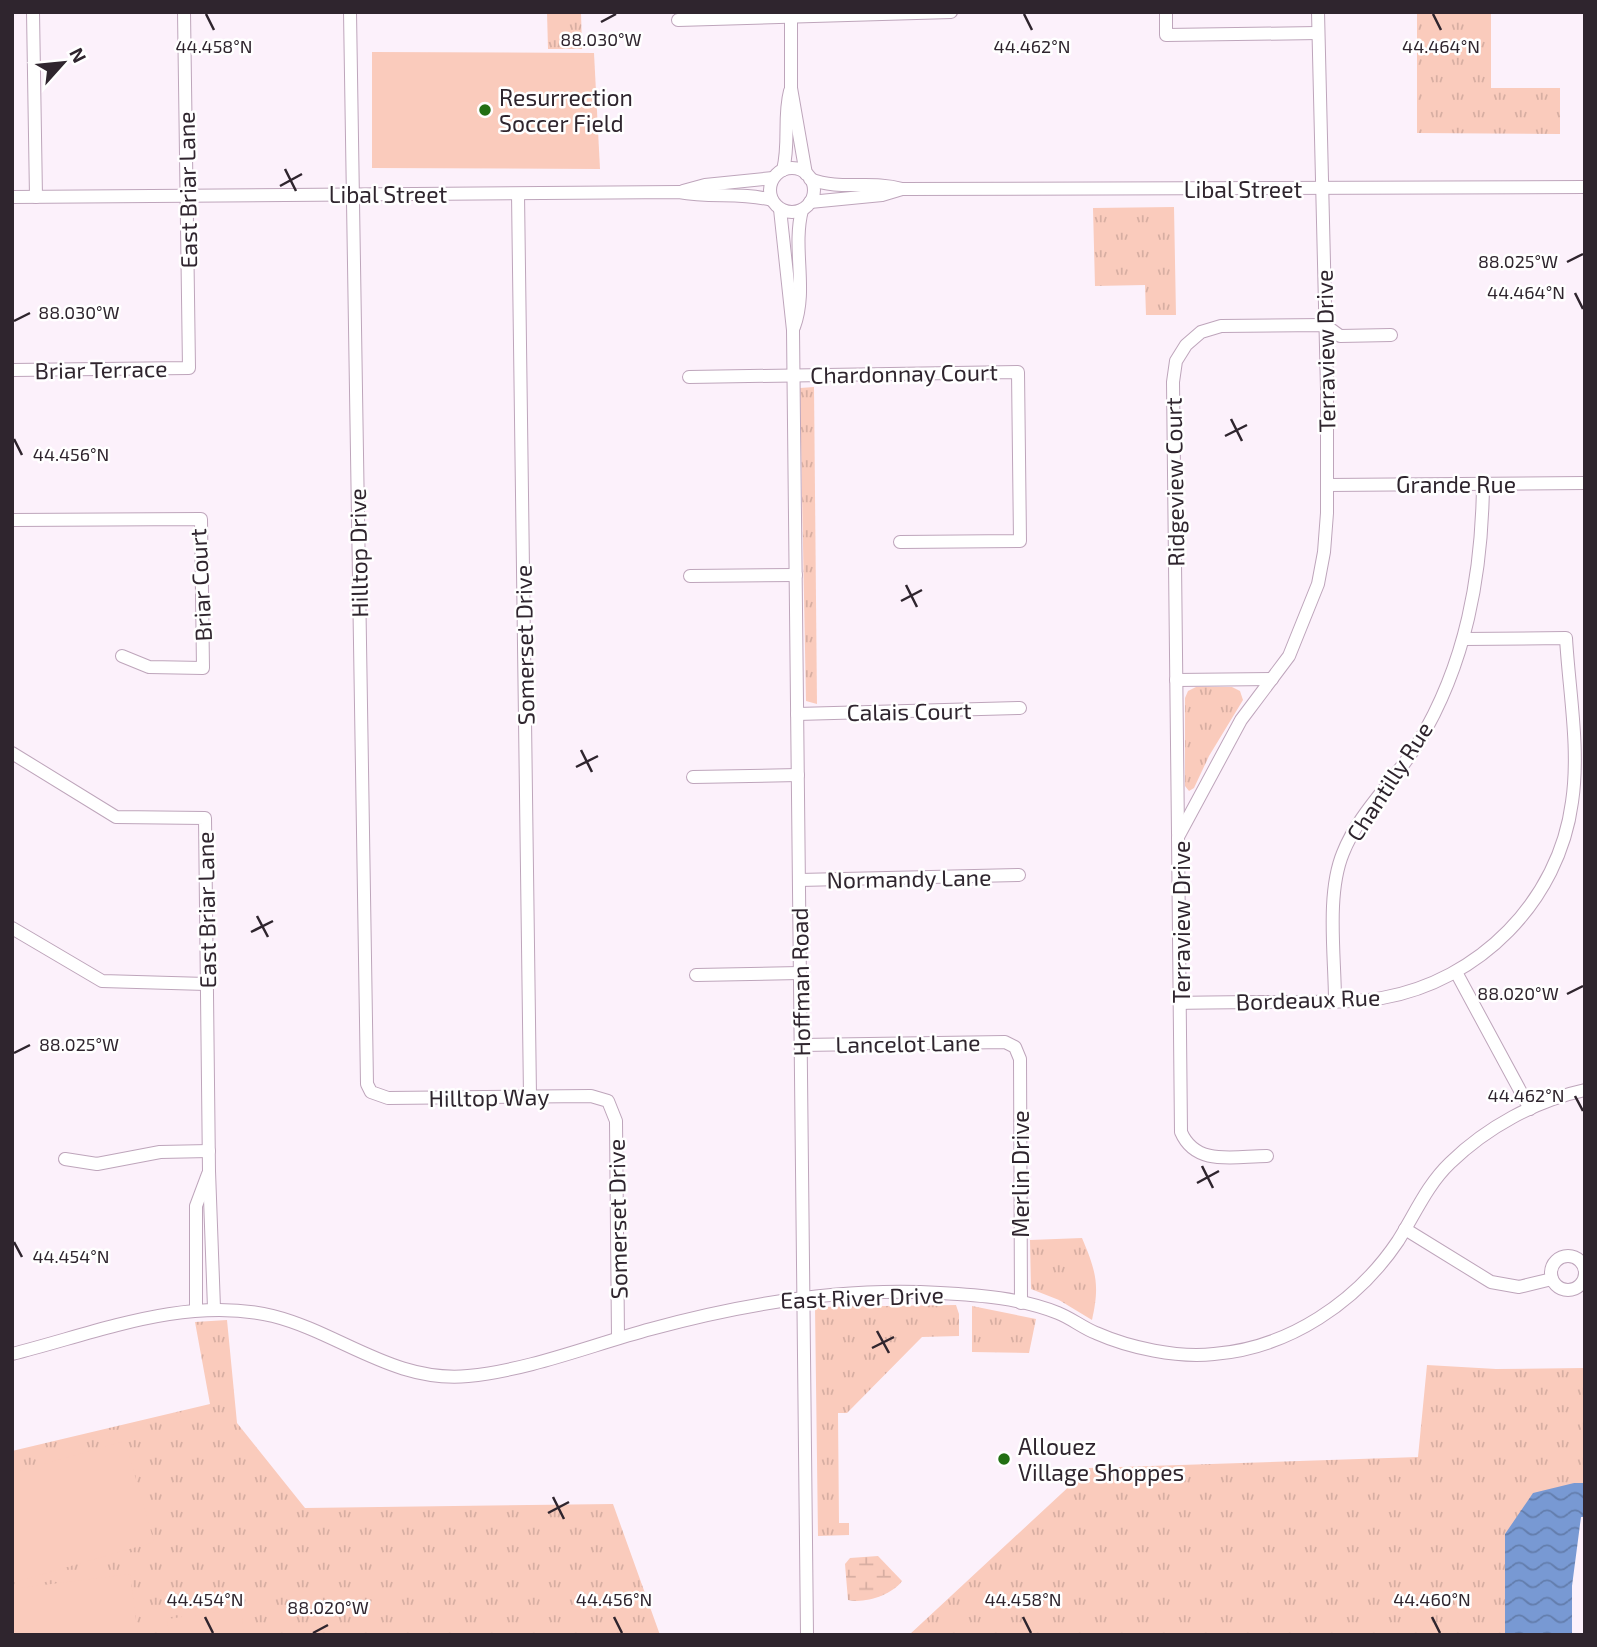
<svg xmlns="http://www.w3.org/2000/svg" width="1597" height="1647" viewBox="0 0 1597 1647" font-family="'Exo 2',sans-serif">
<defs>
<pattern id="grass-tufts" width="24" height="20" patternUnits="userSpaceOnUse" patternTransform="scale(1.75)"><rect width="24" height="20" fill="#facbbc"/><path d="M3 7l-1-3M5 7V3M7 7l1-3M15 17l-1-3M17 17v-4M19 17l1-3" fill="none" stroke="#d7aea2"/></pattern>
<pattern id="wetland-marsh" width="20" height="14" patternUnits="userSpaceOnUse" patternTransform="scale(1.75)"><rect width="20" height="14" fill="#facbbc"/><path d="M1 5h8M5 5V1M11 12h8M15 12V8" fill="none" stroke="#d7aea2"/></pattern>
<pattern id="water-waves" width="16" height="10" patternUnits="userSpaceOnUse" patternTransform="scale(1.75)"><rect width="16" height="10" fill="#7899d3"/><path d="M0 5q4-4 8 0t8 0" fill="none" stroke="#637dac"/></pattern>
</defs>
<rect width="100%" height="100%" fill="#fcf1fb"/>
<g fill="url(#grass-tufts)">
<path d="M 547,12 L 581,12 L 582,49 L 548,49 Z"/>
<path d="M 1417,12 L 1491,12 L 1491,88 L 1560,88 L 1560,134 L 1417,133 Z"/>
<path d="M 1174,207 L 1176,315 L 1146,315 L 1145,285 L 1095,286 L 1093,208 Z"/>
<path d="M 814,387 L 817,704 L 806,701 L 800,388 Z"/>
<path d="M 1196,687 L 1232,687 L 1240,691 L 1243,700 L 1209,756 L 1194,788 L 1189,791 L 1185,786 L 1185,698 L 1188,691 Z"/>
<path d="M 1082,1238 C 1096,1271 1100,1285 1092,1320 L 1059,1300 L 1031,1289 L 1030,1240 Z"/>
<path d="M 956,1305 L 959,1314 L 959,1336 L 922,1337 L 847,1413 L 838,1413 L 839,1523 L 849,1523 L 849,1535 L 818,1536 L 815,1307 Z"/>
<path d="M 972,1306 L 1036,1319 L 1029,1353 L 972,1352 Z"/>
<path d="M 227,1320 L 237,1423 L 305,1508 L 613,1504 L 660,1635 L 12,1635 L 12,1451 L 210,1404 L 195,1322 Z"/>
<path d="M 1427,1365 L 1496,1369 L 1585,1368 L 1585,1483 L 1574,1483 L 1505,1534 L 1505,1635 L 909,1635 L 1089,1468 L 1418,1457 Z"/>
</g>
<path fill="url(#wetland-marsh)" d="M 878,1556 L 902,1581 C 892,1595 864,1604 848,1600 L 845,1564 L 850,1558 Z"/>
<g fill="#facbbc">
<path d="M 372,52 L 594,53 L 600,169 L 372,168 Z"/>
<path d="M 125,1441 L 154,1542 L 12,1583 L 12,1473 Z"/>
<path d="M 130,1574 L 138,1635 L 12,1635 L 12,1589 Z"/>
<path d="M 241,1609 L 244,1635 L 169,1635 L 167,1619 Z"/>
</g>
<path fill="url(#water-waves)" d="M 1574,1483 L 1585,1483 L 1585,1517 L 1581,1517 L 1572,1586 L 1572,1635 L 1505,1635 L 1505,1534 L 1533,1493 Z"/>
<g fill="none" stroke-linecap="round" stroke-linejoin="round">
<g stroke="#bea5bb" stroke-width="14">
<g id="minor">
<path d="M 33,12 L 36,197"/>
<path d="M 350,12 L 367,1084 L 371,1092 L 388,1098 L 591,1096 L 608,1101 L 616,1121 L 618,1338"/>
<path d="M 791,12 L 791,88 L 806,174"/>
<path d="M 1166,12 L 1166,35 L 1318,33"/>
<path d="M 678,20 L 951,12"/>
<circle cx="792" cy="190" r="22"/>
<path d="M 783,170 C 790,143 783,118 790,91"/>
<path d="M 810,179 C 840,191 871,180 902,189"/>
<path d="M 683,191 L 705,185 L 773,178"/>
<path d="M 518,194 L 530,1096"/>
<path d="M 12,197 L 679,192 C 711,198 741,192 772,200"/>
<path d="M 810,202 L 882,195 L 902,189 L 1585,187"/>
<path d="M 780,209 L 793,330 L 807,1635"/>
<path d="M 794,327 C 808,289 792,249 802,210"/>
<path d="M 12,370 L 189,368 L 184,12"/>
<path d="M 689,377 L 1018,372 L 1020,541 L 900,542"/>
<path d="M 1327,485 L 1585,483"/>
<path d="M 12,520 L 201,519 L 203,668 L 149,667 L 122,656"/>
<path d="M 690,576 L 796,575"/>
<path d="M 1176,680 L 1272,679"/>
<path d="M 797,714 L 1020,708"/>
<path d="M 12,753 L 116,817 L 205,818 L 209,1171 L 214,1308"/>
<path d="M 693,777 L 798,775"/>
<path d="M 1178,834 L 1173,382 L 1176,361 L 1186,345 L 1201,332 L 1221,326 L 1325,325 L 1340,336 L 1391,335"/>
<path d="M 799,880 L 1019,875"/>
<path d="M 12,928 L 102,981 L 206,984"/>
<path d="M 1456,972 L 1530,1109"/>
<path d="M 696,975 L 800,973"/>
<path d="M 1335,1001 C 1335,957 1326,894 1343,853 C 1359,812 1395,781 1418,743 C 1466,664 1482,575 1483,484"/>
<path d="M 1180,1003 C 1221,1002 1262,1002 1302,1002 C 1329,1001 1356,1003 1382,998 C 1479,981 1559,901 1572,802 C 1580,749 1569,691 1566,638 L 1464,639"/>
<path d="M 801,1045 L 1005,1042 L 1015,1047 L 1020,1059 L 1021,1303"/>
<path d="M 1267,1156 C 1235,1156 1196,1167 1181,1132 L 1178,837 L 1241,720 L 1289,656 L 1318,584 L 1324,552 L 1327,513 L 1327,389 L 1318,12"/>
<path d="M 65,1159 L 97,1164 L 160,1152 L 209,1151"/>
<path d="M 1405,1229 L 1491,1282 L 1519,1287 L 1552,1279"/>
<circle cx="1568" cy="1273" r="17"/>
<path d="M 196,1310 L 196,1206 L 208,1174"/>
<path d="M 12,1354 C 96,1333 186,1295 273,1316 C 340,1333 394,1383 468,1376 C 530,1370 591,1345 651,1329 C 746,1303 842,1287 940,1293 C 979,1295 1021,1298 1058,1313 C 1071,1318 1083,1328 1096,1333 C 1130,1348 1177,1358 1214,1354 C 1289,1348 1357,1302 1398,1241 C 1415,1214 1427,1185 1450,1163 C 1487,1127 1535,1101 1585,1090"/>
</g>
</g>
<use href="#minor" stroke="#fff" stroke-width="12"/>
</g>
<path fill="none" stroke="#2f252e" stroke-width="2.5" d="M 206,14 L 214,30M 1024,14 L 1032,30M 1433,14 L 1441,30M 601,22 L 616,14M 285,169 L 296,191M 280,186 L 302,174M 1567,262 L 1583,254M 1575,293 L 1583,309M 14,321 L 30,313M 1231,419 L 1242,441M 1225,436 L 1247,425M 14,439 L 22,455M 906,585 L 917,607M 901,601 L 922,590M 581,750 L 592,772M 576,767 L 598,756M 257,916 L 268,937M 251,932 L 273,921M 1567,994 L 1583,986M 14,1053 L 30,1045M 1575,1096 L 1583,1111M 1202,1166 L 1213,1188M 1197,1183 L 1219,1171M 14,1242 L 22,1257M 877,1331 L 889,1353M 872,1348 L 894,1337M 553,1497 L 564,1519M 548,1513 L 569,1502M 205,1617 L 213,1633M 614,1617 L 622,1633M 1023,1617 L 1031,1633M 1432,1617 L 1440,1633M 313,1633 L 328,1625"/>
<g fill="#226f13" stroke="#fff" stroke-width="2.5">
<circle cx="485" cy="110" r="7"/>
<circle cx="1004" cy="1459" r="7"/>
</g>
<g text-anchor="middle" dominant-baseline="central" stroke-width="5" stroke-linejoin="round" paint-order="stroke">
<g font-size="23" fill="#2f252e" stroke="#fff" text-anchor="start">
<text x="499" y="97">Resurrection<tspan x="499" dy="26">Soccer Field</tspan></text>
<text x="1018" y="1446">Allouez<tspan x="1018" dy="26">Village Shoppes</tspan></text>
</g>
<g font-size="23" fill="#2f252e" stroke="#fff">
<text x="1243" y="189">Libal Street</text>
<text transform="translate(187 190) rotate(-91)">East Briar Lane</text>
<text x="388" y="194">Libal Street</text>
<text transform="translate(1325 351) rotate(-91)">Terraview Drive</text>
<text transform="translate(101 369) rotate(-1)">Briar Terrace</text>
<text transform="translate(904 373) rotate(-1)">Chardonnay Court</text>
<text transform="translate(1174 482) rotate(-91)">Ridgeview Court</text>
<text x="1456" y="484">Grande Rue</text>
<text transform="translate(358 553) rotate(-91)">Hilltop Drive</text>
<text transform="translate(200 585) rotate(-93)">Briar Court</text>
<text transform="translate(524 645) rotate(-91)">Somerset Drive</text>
<text transform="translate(909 711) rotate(-1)">Calais Court</text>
<text transform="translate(1389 781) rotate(-57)">Chantilly Rue</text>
<text transform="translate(909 878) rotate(-1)">Normandy Lane</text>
<text transform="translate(206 910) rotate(-91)">East Briar Lane</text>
<text transform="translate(1181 922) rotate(-90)">Terraview Drive</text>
<text transform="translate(800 982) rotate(-91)">Hoffman Road</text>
<text transform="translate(1308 999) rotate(-2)">Bordeaux Rue</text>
<text transform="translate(908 1043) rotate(-1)">Lancelot Lane</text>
<text transform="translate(489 1097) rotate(-1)">Hilltop Way</text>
<text transform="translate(1020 1174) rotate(-90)">Merlin Drive</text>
<text transform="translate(617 1219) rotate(-91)">Somerset Drive</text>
<text transform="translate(862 1297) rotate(-2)">East River Drive</text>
</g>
</g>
<g font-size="18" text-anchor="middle" fill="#2f252e" stroke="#fff" stroke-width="5" stroke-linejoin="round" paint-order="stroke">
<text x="601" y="46">88.030°W</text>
<text x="214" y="53">44.458°N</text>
<text x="1032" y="53">44.462°N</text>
<text x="1441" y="53">44.464°N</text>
<text x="1518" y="268">88.025°W</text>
<text x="1526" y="299">44.464°N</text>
<text x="79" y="319">88.030°W</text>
<text x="71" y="461">44.456°N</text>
<text x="1518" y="1000">88.020°W</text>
<text x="79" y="1051">88.025°W</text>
<text x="1526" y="1102">44.462°N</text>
<text x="71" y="1263">44.454°N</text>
<text x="205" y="1606">44.454°N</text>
<text x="614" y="1606">44.456°N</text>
<text x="1023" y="1606">44.458°N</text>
<text x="1432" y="1606">44.460°N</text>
<text x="328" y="1614">88.020°W</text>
</g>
<rect width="1597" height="1647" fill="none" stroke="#2f252e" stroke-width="28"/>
<g transform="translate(63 63) rotate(63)" stroke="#ffffff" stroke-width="5" paint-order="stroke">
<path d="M0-5L12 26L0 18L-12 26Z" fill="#2f252e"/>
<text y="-10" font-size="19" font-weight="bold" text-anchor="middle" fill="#2f252e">N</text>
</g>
</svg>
